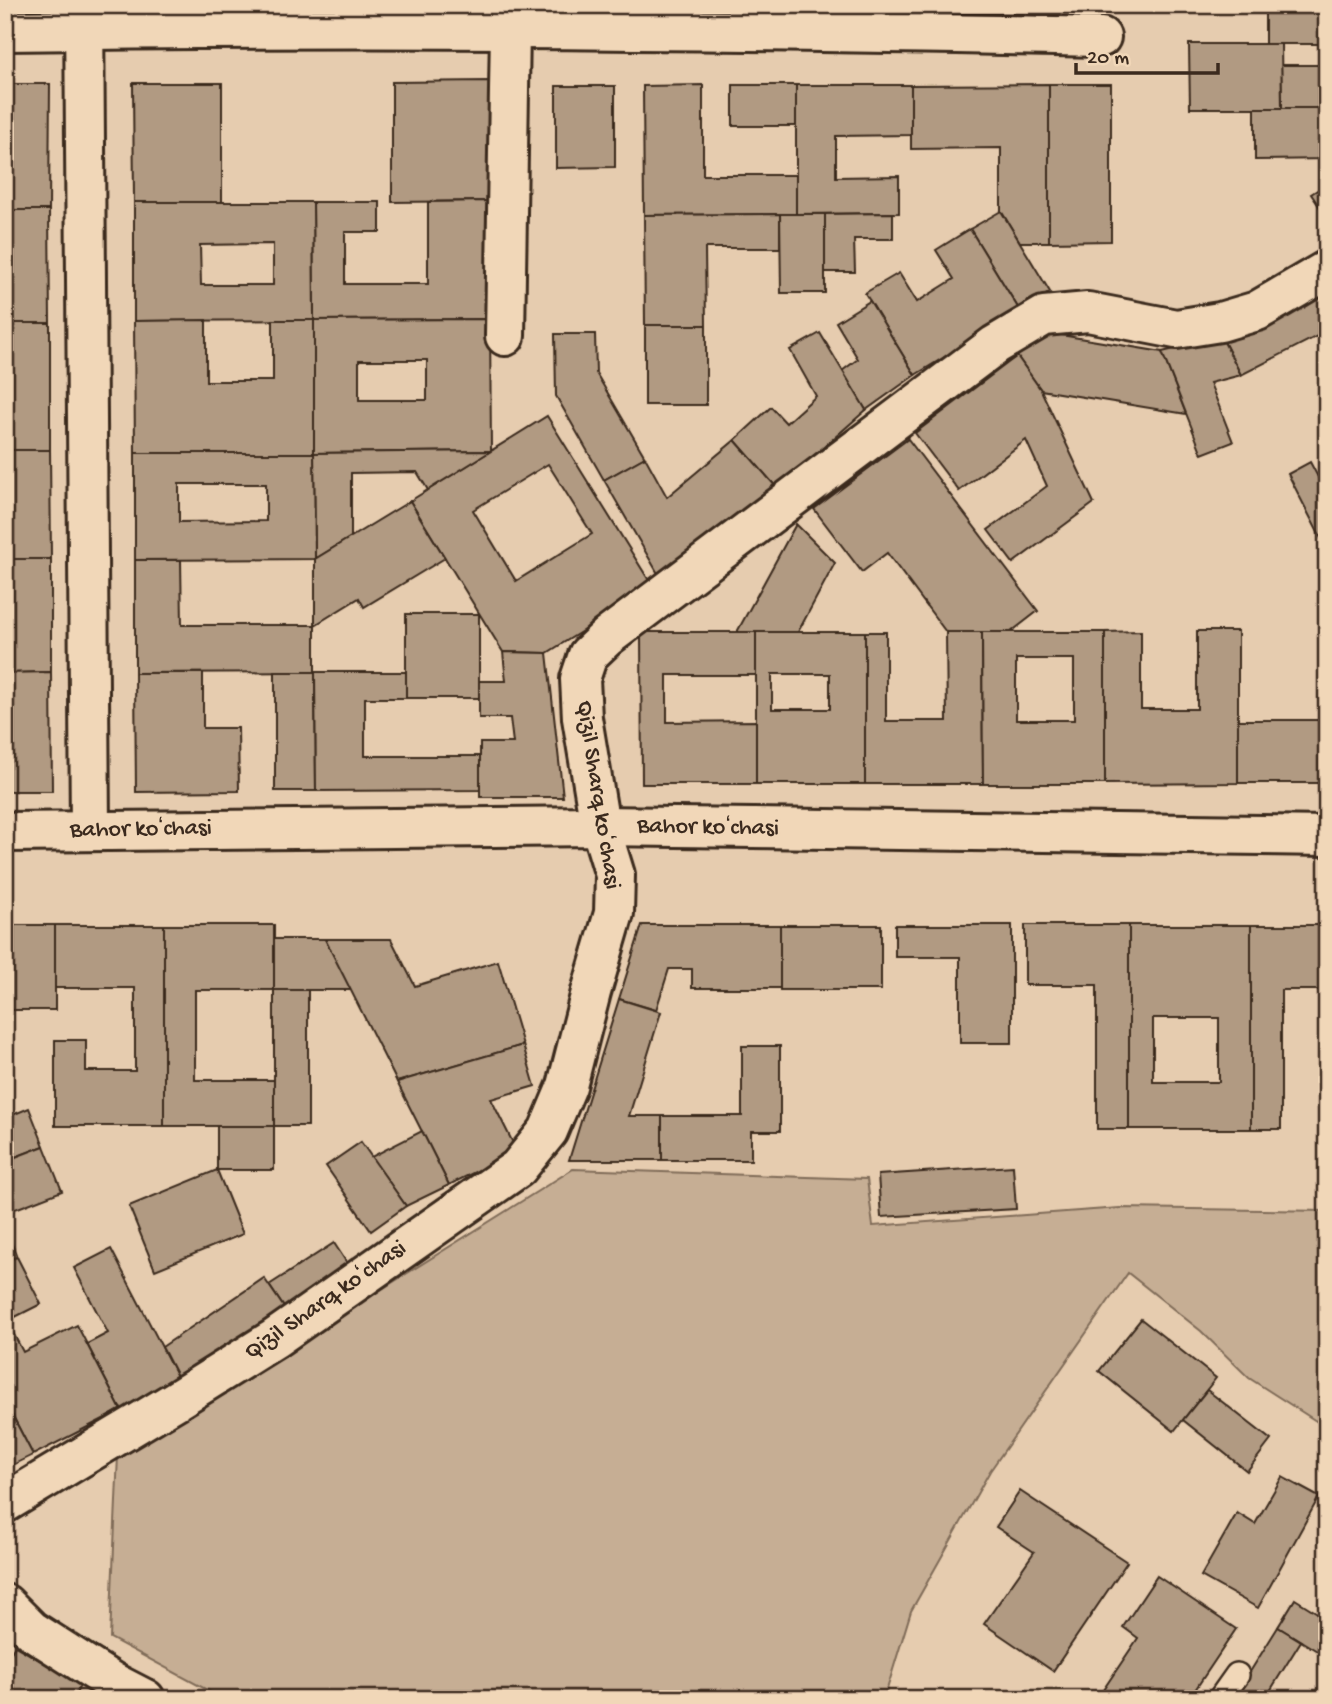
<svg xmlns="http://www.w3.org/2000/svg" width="1332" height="1704" viewBox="0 0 1332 1704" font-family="'Gochi Hand',sans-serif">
<rect width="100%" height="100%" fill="#e6ccaf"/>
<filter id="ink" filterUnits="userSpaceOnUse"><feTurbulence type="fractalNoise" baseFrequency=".0143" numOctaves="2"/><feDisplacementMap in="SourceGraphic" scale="14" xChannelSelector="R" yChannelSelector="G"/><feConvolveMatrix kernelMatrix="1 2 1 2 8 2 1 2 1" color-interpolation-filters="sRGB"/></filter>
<g filter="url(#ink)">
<path fill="#c6ae94" stroke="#806c59" stroke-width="2" d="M 573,1169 L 867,1179 L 873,1226 L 1120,1208 L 1327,1211 L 1327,1428 L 1249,1378 L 1201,1331 L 1128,1273 L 990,1471 L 911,1611 L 884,1699 L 224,1699 L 110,1638 L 118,1455 Z"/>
<g fill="#b19a82" stroke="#3b2a1e" stroke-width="2" fill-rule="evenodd">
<rect x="1265" y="5" width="62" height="6"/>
<path d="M 1265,11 L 1327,11 L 1327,108 L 1282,108 L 1281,65 L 1322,65 L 1321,44 L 1265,44 Z"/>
<path d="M 1189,44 L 1281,44 L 1282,108 L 1190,108 Z"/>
<path d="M 489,81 L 490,201 L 392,202 L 392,82 Z"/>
<path d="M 133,83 L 222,83 L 222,202 L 134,202 Z"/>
<path d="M 5,84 L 50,84 L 49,210 L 5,210 Z"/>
<path d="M 1049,84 L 1111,84 L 1111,241 L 1049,242 Z"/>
<path d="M 1049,84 L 1049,242 L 1020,242 L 1001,211 L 1001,148 L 911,149 L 911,85 Z"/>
<path d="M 703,85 L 703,175 L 796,175 L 796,214 L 644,215 L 643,86 Z"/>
<rect x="733" y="85" width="63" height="41"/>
<path d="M 796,85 L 911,85 L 911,135 L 836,136 L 836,177 L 899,176 L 899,213 L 796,214 Z"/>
<path d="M 556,86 L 615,86 L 615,167 L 556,168 Z"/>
<path d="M 1255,108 L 1327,108 L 1327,159 L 1255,160 Z"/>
<path d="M 1327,184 L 1327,218 L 1311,194 Z"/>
<path d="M 490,201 L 490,319 L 314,320 L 313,202 L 380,202 L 380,232 L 345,232 L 345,284 L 428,284 L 428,202 Z"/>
<path d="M 134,202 L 313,202 L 314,320 L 134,321 ZM 273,244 L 273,285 L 201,285 L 200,245 Z"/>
<path d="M 5,210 L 49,210 L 50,323 L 5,323 Z"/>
<path d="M 1001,211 L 1050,292 L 1020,311 L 970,229 Z"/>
<path d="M 893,213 L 893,239 L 854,239 L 855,272 L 825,272 L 825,214 Z"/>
<path d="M 780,214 L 825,214 L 825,293 L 781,293 Z"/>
<path d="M 780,214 L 780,248 L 705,248 L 706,325 L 645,325 L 644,215 Z"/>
<path d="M 970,229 L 1020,311 L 915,375 L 865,293 L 899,273 L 917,302 L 954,279 L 936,250 Z"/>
<path d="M 1327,285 L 1327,335 L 1325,332 L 1241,375 L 1222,338 Z"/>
<path d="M 870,301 L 915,375 L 866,410 L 842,371 L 858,359 L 836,322 Z"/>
<path d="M 490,319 L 491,451 L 314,453 L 314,320 ZM 359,360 L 427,360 L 427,400 L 359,400 Z"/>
<path d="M 206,320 L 206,381 L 273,381 L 273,320 L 314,320 L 314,453 L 135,453 L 134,321 Z"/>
<rect x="5" y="323" width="45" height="127"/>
<rect x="645" y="325" width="61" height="80"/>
<path d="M 820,333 L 866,410 L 777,488 L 735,440 L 771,407 L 786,423 L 816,396 L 790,350 Z"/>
<path d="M 1049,333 L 1162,352 L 1186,414 L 1041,390 L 1017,356 Z"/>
<path d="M 555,334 L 595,334 L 596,373 L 645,457 L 604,480 L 556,396 Z"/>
<path d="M 1222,338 L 1241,375 L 1210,383 L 1233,442 L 1202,454 L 1162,352 Z"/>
<path d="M 1017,356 L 1041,390 L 1094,503 L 1013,563 L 988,530 L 1047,486 L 1026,440 L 959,491 L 915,433 Z"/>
<path d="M 547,416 L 653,587 L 547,653 L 503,652 L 410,501 ZM 548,464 L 592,534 L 516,581 L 473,510 Z"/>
<path d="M 908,439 L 1038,611 L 1011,632 L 946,632 L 887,553 L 862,572 L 814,509 Z"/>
<path d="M 735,440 L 777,488 L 664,584 L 604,480 L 645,457 L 667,497 Z"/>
<path d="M 5,450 L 50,450 L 51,559 L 5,559 Z"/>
<path d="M 491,451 L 428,490 L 417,472 L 351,473 L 351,537 L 315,559 L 314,453 Z"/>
<path d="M 135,453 L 314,453 L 315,559 L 135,560 ZM 179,484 L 266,484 L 266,521 L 179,522 Z"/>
<path d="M 1310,462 L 1327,494 L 1327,550 L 1288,474 Z"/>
<path d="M 410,501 L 445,558 L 364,607 L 359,598 L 315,625 L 315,559 Z"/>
<path d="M 796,524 L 835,563 L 798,632 L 737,632 Z"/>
<path d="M 5,559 L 51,559 L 51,672 L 5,673 Z"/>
<path d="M 135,560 L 181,560 L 182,625 L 315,625 L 315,672 L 135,673 Z"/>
<rect x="406" y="614" width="73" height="84"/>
<path d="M 1141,631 L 1141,709 L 1197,709 L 1197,631 L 1238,631 L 1238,783 L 1105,784 L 1105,632 Z"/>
<path d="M 641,632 L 756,632 L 756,675 L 667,675 L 667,722 L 756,721 L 756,784 L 642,784 Z"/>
<path d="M 756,632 L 865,632 L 865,784 L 756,784 ZM 772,674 L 830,674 L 830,709 L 772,709 Z"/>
<path d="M 865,632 L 886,632 L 886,721 L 947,721 L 946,632 L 982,632 L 983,784 L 865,784 Z"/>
<path d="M 982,632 L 1105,632 L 1105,784 L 983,784 ZM 1016,659 L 1074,659 L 1074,720 L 1016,720 Z"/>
<path d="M 503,652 L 547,653 L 563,797 L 480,797 L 480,743 L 513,743 L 510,718 L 479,718 L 479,681 L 506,681 Z"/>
<path d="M 51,672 L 52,791 L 5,791 L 5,673 Z"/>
<path d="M 275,672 L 315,672 L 316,791 L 275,791 Z"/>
<path d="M 315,672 L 406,672 L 406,698 L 365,698 L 365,756 L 480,756 L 480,790 L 316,791 Z"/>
<path d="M 135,673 L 203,673 L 203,728 L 238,728 L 239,791 L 136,792 Z"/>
<rect x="1238" y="720" width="89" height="63"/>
<rect x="5" y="925" width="50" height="85"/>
<path d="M 55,925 L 164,925 L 164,1126 L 55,1126 L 55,1040 L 86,1040 L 86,1071 L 135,1071 L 135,988 L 55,988 Z"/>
<path d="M 164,925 L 274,925 L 274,990 L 195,990 L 195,1080 L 274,1080 L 274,1126 L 164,1126 Z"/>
<path d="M 642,925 L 780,925 L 780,988 L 692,988 L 692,969 L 669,969 L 656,1010 L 619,999 Z"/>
<rect x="780" y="925" width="101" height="65"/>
<path d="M 895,925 L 1012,925 L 1012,1043 L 960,1043 L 960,957 L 895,957 Z"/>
<path d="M 1025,925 L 1129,925 L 1129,1129 L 1097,1129 L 1097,985 L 1025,985 Z"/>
<path d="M 1129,925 L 1251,925 L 1251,1129 L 1129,1129 ZM 1153,1018 L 1219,1018 L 1219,1082 L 1153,1082 Z"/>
<path d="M 1251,925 L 1327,925 L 1327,990 L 1281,990 L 1281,1129 L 1251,1129 Z"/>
<path d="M 274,939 L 325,939 L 352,990 L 274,990 Z"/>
<path d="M 325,939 L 391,939 L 415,986 L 498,961 L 523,1045 L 397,1082 Z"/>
<rect x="274" y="990" width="34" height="136"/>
<path d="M 619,999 L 661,1012 L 629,1116 L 662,1116 L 662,1160 L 569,1160 Z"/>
<path d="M 523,1045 L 535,1086 L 491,1099 L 517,1151 L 449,1185 L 397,1082 Z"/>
<path d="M 742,1046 L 780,1046 L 780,1131 L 751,1131 L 751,1160 L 662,1160 L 662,1116 L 742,1116 Z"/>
<path d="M 29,1108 L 44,1146 L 5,1161 L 5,1118 Z"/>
<rect x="217" y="1126" width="57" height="44"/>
<path d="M 422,1131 L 449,1185 L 406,1206 L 371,1157 Z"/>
<path d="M 361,1142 L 406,1206 L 371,1231 L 326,1166 Z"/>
<path d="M 44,1146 L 62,1191 L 5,1213 L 5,1161 Z"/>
<path d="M 1013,1166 L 1016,1209 L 881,1217 L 878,1175 Z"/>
<path d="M 217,1170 L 243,1234 L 155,1270 L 129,1206 Z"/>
<path d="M 5,1226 L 17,1257 L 5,1261 Z"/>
<path d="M 334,1243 L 349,1266 L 285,1309 L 269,1285 Z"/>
<path d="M 111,1249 L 179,1380 L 121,1410 L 87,1344 L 108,1333 L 74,1268 Z"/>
<path d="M 17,1257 L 41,1304 L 7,1321 L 23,1352 L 77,1325 L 121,1410 L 33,1455 L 5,1401 L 5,1261 Z"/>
<path d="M 264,1278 L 285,1309 L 179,1380 L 162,1347 Z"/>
<path d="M 1141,1319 L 1216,1378 L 1174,1431 L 1099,1371 Z"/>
<path d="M 1207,1390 L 1271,1440 L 1247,1471 L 1183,1420 Z"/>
<path d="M 5,1401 L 33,1455 L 5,1469 Z"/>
<path d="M 1282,1477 L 1319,1497 L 1258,1608 L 1201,1576 L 1237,1513 L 1255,1524 Z"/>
<path d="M 1020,1491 L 1127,1562 L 1053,1671 L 984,1624 L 1034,1552 L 996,1527 Z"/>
<path d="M 1157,1576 L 1236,1629 L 1189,1699 L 1097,1699 L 1138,1638 L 1123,1627 Z"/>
<path d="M 1295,1599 L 1327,1619 L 1327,1657 L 1278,1627 Z"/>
<path d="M 1278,1627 L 1301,1641 L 1265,1699 L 1233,1699 Z"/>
<path d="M 15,1646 L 81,1684 L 73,1699 L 5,1699 L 5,1662 Z"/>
</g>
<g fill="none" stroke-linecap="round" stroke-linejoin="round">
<g stroke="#3b2a1e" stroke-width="28">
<path id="lane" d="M 1220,1699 L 1237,1675"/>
</g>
<g stroke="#3b2a1e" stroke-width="44">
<g id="street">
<path d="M 84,6 L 90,830"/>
<path d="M 5,31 C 370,26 736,29 1101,37"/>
<path d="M 505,336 L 510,29 L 524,7"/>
<path d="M 5,832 L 600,826 L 1327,836"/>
<path d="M 5,1503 L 175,1401 L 274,1339 L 518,1168 L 548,1131 L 567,1086 L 591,992 L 614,913 L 615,875 L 600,826 L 582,718 L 580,679 L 588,655 L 607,637 L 995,345 L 1044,316 L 1088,312 L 1176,329 L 1220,322 L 1257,311 L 1327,270"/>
<path d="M 5,1604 L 31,1630 L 114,1683 L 145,1699"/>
</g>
</g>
<use href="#lane" stroke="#f1d7b8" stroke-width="23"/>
<use href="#street" stroke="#f1d7b8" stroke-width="38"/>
</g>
</g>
<g text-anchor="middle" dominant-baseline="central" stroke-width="6" stroke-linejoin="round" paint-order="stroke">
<g font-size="24" fill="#3b2a1e" stroke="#f1d7b8">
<text transform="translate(597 795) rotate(81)">Qizil Sharq koʻchasi</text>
<text transform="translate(708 828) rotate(1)">Bahor koʻchasi</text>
<text transform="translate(141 830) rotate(-1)">Bahor koʻchasi</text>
<text transform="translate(326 1301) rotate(-35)">Qizil Sharq koʻchasi</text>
</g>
</g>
<rect width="1332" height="1704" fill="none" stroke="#f1d7b8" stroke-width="28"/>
<rect x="14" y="14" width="1304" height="1676" fill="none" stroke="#3b2a1e" stroke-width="2.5" filter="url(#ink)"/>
<path d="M1076 63v10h142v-10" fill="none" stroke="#3b2a1e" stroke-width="3.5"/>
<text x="1087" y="63" font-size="21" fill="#3b2a1e" stroke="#f1d7b8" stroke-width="5" paint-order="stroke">20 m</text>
</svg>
